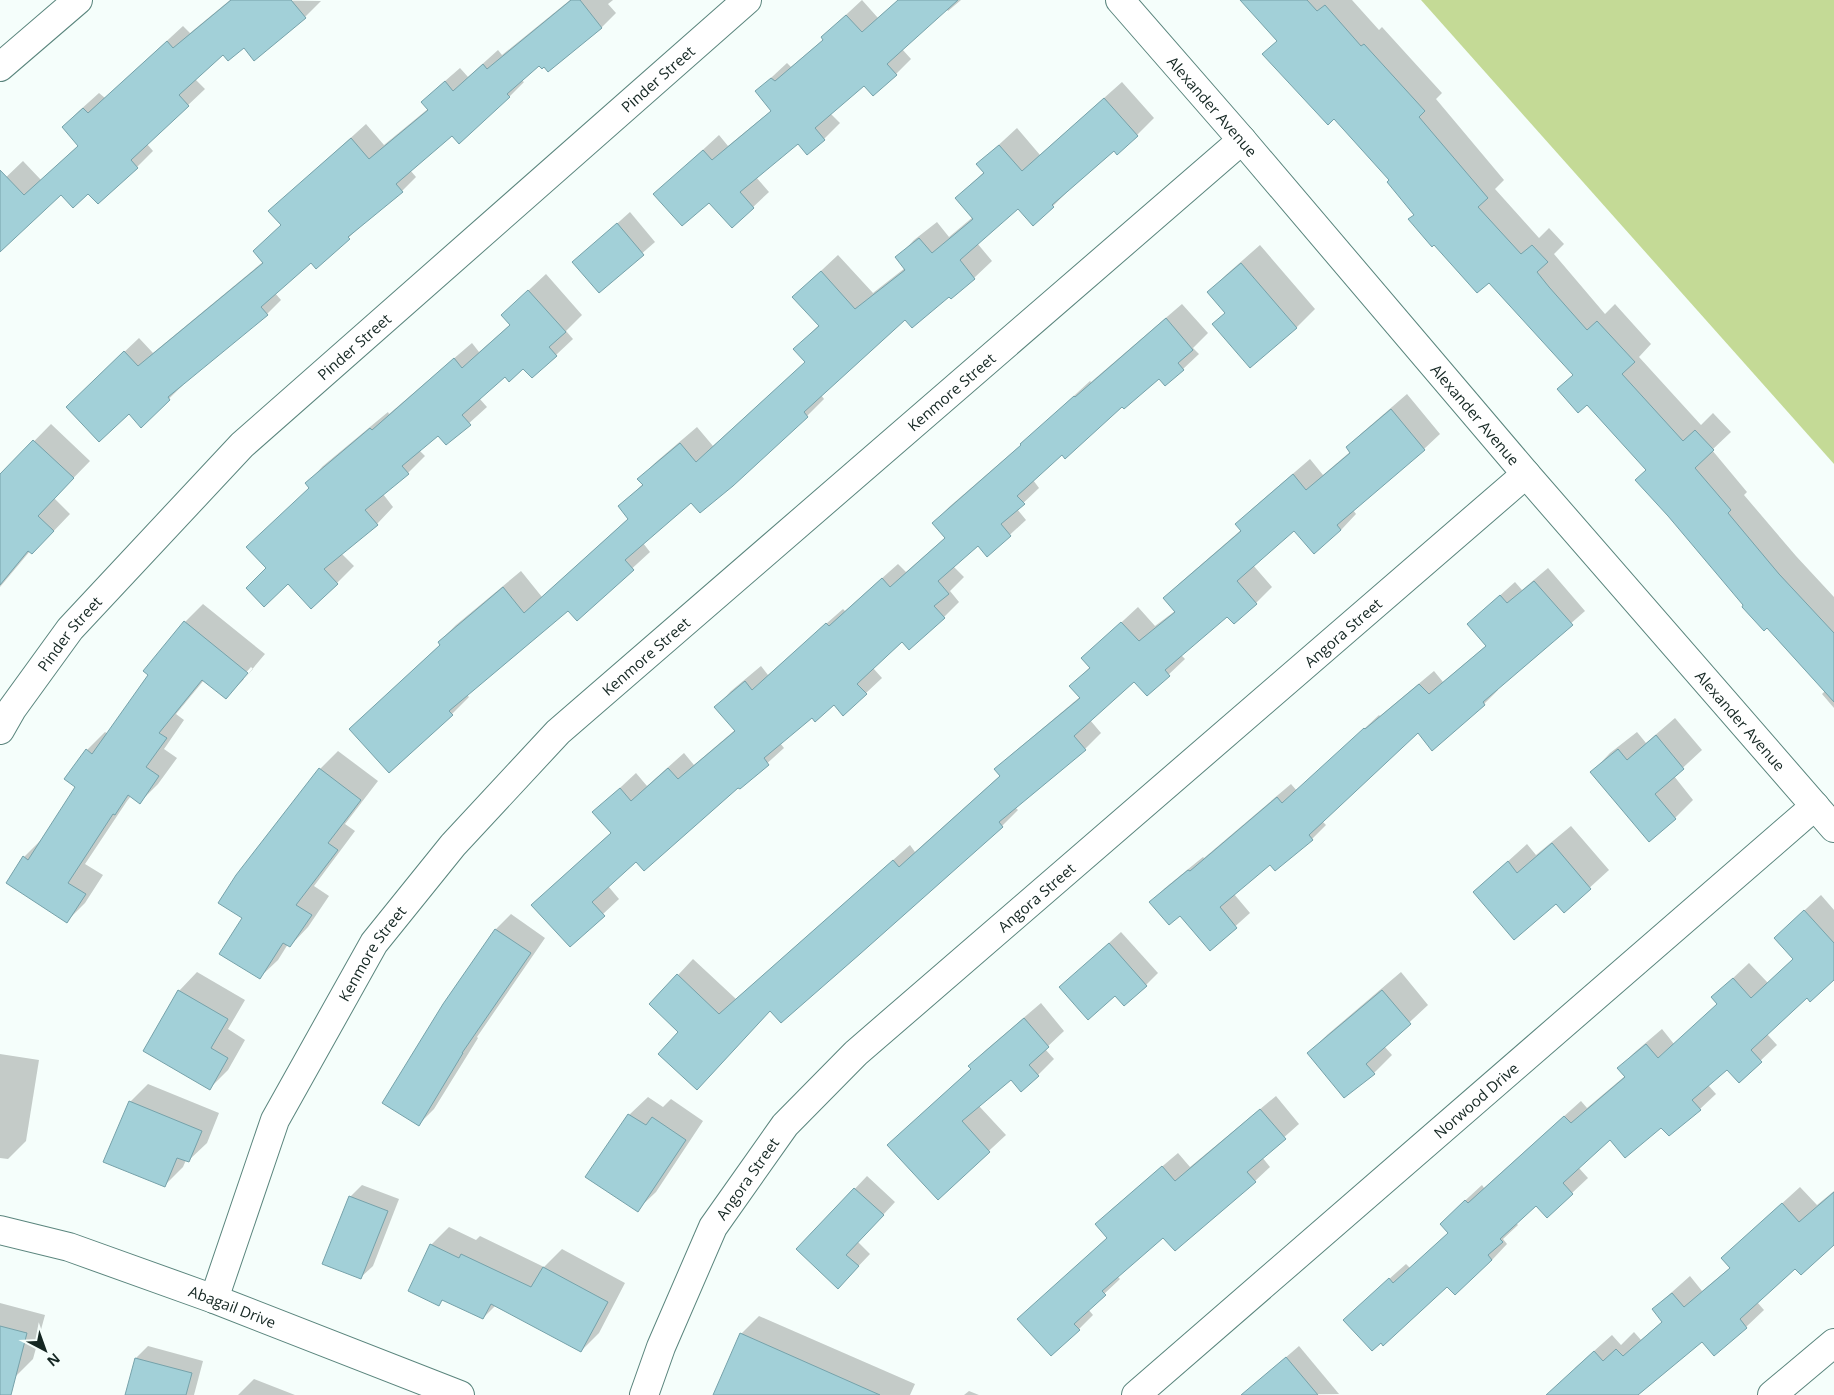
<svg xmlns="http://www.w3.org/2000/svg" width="1834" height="1395" viewBox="0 0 1834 1395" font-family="'Open Sans',sans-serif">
<rect width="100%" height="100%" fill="#f5fefb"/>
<path fill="#c4da96" d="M 1421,0 L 1834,0 L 1834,464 Z"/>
<g fill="#0003">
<path d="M 230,0 L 321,1 L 305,17 L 244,47 L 223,53 L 195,79 L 205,89 L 147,144 L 153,151 L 137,167 L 89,192 L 61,193 L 0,251 L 0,183 L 23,161 L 41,180 L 79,145 L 63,127 L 79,111 L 99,93 L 105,98 L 183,26 L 190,33 Z"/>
<path d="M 570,0 L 613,0 L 608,4 L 616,13 L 602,27 L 549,71 L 544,65 L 539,64 L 521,80 L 524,82 L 510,96 L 459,142 L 452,134 L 410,170 L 416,177 L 402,191 L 363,224 L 316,268 L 311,261 L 275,293 L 281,300 L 267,314 L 182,384 L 183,385 L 141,426 L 129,412 L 82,392 L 139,338 L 153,353 L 264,261 L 282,225 L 270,211 L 366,124 L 384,145 L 429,108 L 437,88 L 460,68 L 468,77 L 498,50 L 502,55 Z"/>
<path d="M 862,0 L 878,18 L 898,0 L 961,0 L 948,11 L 946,9 L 902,49 L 911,59 L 896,74 L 864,84 L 830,113 L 840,123 L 824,139 L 807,153 L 798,142 L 756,177 L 769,192 L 732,227 L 709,201 L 655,194 L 719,135 L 728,146 L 772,110 L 757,91 L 787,63 L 791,67 L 824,39 L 822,37 Z"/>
<path d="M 1243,0 L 1352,0 L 1379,30 L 1382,27 L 1442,93 L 1436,99 L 1504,180 L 1495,189 L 1539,238 L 1549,228 L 1564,244 L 1554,254 L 1605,314 L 1615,304 L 1651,344 L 1639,357 L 1701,425 L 1713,413 L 1731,432 L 1712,450 L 1747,492 L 1744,495 L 1796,556 L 1834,597 L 1834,708 L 1822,694 L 1825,691 L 1767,627 L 1745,605 L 1647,469 L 1587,403 L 1558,389 L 1574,374 L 1489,281 L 1415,214 L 1391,180 L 1334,117 L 1264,54 L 1278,40 Z"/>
<path d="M 1122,82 L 1154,118 L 1137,135 L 1115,150 L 1070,189 L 1053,206 L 1018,207 L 977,243 L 992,261 L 974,278 L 951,297 L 950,295 L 906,318 L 821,395 L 824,399 L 807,416 L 691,502 L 643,543 L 650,552 L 577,619 L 568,610 L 467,695 L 469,697 L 452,714 L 350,729 L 441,644 L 439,642 L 456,625 L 521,571 L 542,597 L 629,518 L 619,507 L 643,484 L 639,479 L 656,462 L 697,427 L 713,446 L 806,362 L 795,349 L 819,325 L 793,297 L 838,255 L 873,293 L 905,268 L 897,258 L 914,240 L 937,222 L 949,237 L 973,217 L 956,198 L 984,172 L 978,164 L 1017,128 L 1040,155 Z"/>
<path d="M 630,212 L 655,242 L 599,291 L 574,262 Z"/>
<path d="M 1260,245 L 1315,309 L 1297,327 L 1250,366 L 1214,324 L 1226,312 L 1209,292 L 1227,274 Z"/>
<path d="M 546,274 L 582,315 L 566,331 L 573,339 L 556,355 L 523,367 L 505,376 L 479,398 L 487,407 L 446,444 L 438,434 L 419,450 L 425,456 L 408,473 L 383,494 L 393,507 L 377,524 L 341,553 L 354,566 L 337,583 L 288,583 L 267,568 L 311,488 L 307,483 L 323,466 L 388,412 L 389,414 L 472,343 L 479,352 L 511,324 L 502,315 Z"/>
<path d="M 1182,304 L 1208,333 L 1193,348 L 1199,354 L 1183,369 L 1160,377 L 1122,405 L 1062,454 L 1033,480 L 1039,488 L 1017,509 L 1026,520 L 988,555 L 978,544 L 953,566 L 964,577 L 950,591 L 959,602 L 944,617 L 902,641 L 873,668 L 882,678 L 866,693 L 834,703 L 812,716 L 780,743 L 784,748 L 740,788 L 738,786 L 636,860 L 608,886 L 619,899 L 570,945 L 549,889 L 612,832 L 594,812 L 636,773 L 647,786 L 684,753 L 694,765 L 735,730 L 716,707 L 731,691 L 761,666 L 768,675 L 843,609 L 845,611 L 898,564 L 906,572 L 946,537 L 934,523 L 949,507 L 1022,444 L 1090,381 L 1091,382 Z"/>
<path d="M 1407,394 L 1440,434 L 1424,449 L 1353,510 L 1356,514 L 1341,530 L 1295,529 L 1253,565 L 1272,587 L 1256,603 L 1234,622 L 1228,615 L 1181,655 L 1185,659 L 1147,695 L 1134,681 L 1090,720 L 1101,733 L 1085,749 L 1015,807 L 1018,810 L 1002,826 L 781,1021 L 771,1010 L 680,1032 L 678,975 L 693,959 L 736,999 L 910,845 L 915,852 L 1001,775 L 996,770 L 1012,754 L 1081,696 L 1071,686 L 1090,667 L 1083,658 L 1138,607 L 1155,626 L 1175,611 L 1164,598 L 1180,583 L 1241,530 L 1236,524 L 1252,509 L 1310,459 L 1323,475 L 1351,451 L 1347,447 L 1363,432 Z"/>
<path d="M 51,424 L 90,461 L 54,498 L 70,514 L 49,536 L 30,551 L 0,587 L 0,476 Z"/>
<path d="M 1548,568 L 1585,611 L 1496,689 L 1498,690 L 1484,704 L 1418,732 L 1322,821 L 1326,825 L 1312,839 L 1270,864 L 1234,894 L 1250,913 L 1210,949 L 1180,914 L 1151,902 L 1165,888 L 1203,857 L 1204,858 L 1291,784 L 1297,791 L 1379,715 L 1380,716 L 1434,671 L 1443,682 L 1487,645 L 1468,624 L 1515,582 L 1522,590 Z"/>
<path d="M 203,604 L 265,654 L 244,679 L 253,669 L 251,667 L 240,679 L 244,679 L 226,697 L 204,680 L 176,714 L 184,720 L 164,749 L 177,758 L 158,784 L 140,802 L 131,796 L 127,801 L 85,864 L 103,875 L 85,903 L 67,921 L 24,857 L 42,839 L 77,786 L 87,750 L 105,732 L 108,734 L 185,622 Z"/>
<path d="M 1675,718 L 1702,750 L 1674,776 L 1693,800 L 1675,818 L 1592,772 L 1610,753 L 1637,732 L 1646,743 Z"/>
<path d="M 338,751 L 378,781 L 345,824 L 355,831 L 314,886 L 329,896 L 308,927 L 290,946 L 288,944 L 278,960 L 259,978 L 244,918 L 237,876 L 320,769 Z"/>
<path d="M 1571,826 L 1609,870 L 1564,911 L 1556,902 L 1474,892 L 1527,844 L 1536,855 Z"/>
<path d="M 1821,895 L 1834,910 L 1834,979 L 1807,997 L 1767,1034 L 1777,1045 L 1739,1081 L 1727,1068 L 1708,1085 L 1716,1094 L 1700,1109 L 1662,1126 L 1610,1138 L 1578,1167 L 1588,1178 L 1572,1193 L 1536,1204 L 1516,1223 L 1518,1225 L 1503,1239 L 1507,1244 L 1492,1260 L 1447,1285 L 1361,1304 L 1406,1264 L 1410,1268 L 1449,1232 L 1457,1208 L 1482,1185 L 1484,1188 L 1581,1101 L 1587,1108 L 1625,1076 L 1619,1068 L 1635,1052 L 1662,1029 L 1674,1044 L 1718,1004 L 1713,997 L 1749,963 L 1768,983 L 1794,958 L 1792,922 Z"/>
<path d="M 511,914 L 545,938 L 477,1037 L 478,1038 L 434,1109 L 419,1124 L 496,929 Z"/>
<path d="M 1121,932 L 1158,973 L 1146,985 L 1115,995 L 1061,987 Z"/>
<path d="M 197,972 L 245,1000 L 228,1029 L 245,1040 L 228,1070 L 210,1088 L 144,1050 L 179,991 Z"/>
<path d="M 1401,972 L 1428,1005 L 1384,1046 L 1392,1055 L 1374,1073 L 1309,1053 L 1327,1035 Z"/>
<path d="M 1041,1003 L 1064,1031 L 1045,1049 L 1054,1059 L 1038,1075 L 1011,1079 L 979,1106 L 1006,1135 L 938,1198 L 888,1145 L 972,1068 L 970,1066 L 986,1050 Z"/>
<path d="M 0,1054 L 39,1060 L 26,1141 L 8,1159 L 0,1158 Z"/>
<path d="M 148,1084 L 219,1113 L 207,1143 L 188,1161 L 186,1160 L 183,1167 L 164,1186 L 130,1102 Z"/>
<path d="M 1276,1096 L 1299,1124 L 1262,1157 L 1270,1167 L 1255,1181 L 1163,1236 L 1117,1276 L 1120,1279 L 1088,1309 L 1093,1315 L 1079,1329 L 1034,1305 L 1108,1237 L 1097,1224 L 1111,1210 L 1178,1153 L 1190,1167 Z"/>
<path d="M 648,1097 L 663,1107 L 671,1099 L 703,1121 L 656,1192 L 637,1210 L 587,1177 L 629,1115 Z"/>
<path d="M 867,1176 L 895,1202 L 858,1242 L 870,1254 L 850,1275 L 798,1249 Z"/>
<path d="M 362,1185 L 399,1199 L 373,1266 L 360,1278 L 350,1197 Z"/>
<path d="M 1800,1187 L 1817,1205 L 1834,1191 L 1834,1244 L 1795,1267 L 1757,1302 L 1764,1310 L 1746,1327 L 1714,1354 L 1702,1341 L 1638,1395 L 1565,1395 L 1575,1368 L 1612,1335 L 1621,1345 L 1634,1332 L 1641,1340 L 1663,1321 L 1653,1309 L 1690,1276 L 1702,1291 L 1731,1267 L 1722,1258 Z"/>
<path d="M 449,1227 L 476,1240 L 480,1236 L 544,1267 L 562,1249 L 625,1283 L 599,1333 L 581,1351 L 496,1305 L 483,1318 L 443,1299 L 439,1304 L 431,1245 Z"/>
<path d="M 0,1303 L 45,1315 L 33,1359 L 15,1377 L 0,1373 Z"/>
<path d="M 759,1316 L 915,1384 L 910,1395 L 729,1395 L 741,1334 Z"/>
<path d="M 148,1346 L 203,1361 L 194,1395 L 126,1395 L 136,1358 Z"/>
<path d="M 1299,1346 L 1339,1394 L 1250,1395 L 1247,1391 Z"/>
<path d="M 254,1379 L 295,1395 L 238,1395 Z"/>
<path d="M 969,1391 L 979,1395 L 964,1395 Z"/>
</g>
<g fill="#a2d0d8" stroke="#76a2aa">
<path d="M 231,0 L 291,0 L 306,18 L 254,61 L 244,48 L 228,61 L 223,55 L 179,95 L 189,106 L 131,160 L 138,168 L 98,204 L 88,194 L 73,208 L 61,195 L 0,252 L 0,170 L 24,195 L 78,146 L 62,127 L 83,108 L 88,113 L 167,41 L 173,48 Z"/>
<path d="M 571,0 L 580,0 L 602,28 L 548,72 L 544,67 L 542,69 L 539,66 L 507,94 L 510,97 L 459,144 L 452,136 L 396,184 L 403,192 L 348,237 L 350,239 L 316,269 L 311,263 L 261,307 L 268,315 L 168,397 L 170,400 L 141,428 L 129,414 L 99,442 L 66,407 L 124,351 L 138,366 L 263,263 L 253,251 L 281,225 L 268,211 L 351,138 L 369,159 L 428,110 L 421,102 L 445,81 L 453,91 L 483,64 L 487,69 Z"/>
<path d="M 898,0 L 958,0 L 887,64 L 897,75 L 873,96 L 864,86 L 815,128 L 825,140 L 807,155 L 798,144 L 740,192 L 754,208 L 732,228 L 709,203 L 682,226 L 653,194 L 703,150 L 712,160 L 771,111 L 755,91 L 771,78 L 775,81 L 823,40 L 821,37 L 846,15 L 862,32 Z"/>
<path d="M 1240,0 L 1307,0 L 1317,11 L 1325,5 L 1361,46 L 1364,44 L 1425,111 L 1419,117 L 1488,198 L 1478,207 L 1521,254 L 1532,245 L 1548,262 L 1537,272 L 1549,287 L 1587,330 L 1597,321 L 1635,362 L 1622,374 L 1683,441 L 1695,430 L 1714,450 L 1695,468 L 1731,510 L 1728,513 L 1779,574 L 1834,633 L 1834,702 L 1767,628 L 1764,631 L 1742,607 L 1743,605 L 1668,516 L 1635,480 L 1646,470 L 1587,405 L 1578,413 L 1557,389 L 1573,375 L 1489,283 L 1477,293 L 1434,245 L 1432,247 L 1408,219 L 1414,215 L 1387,182 L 1389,180 L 1334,119 L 1328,125 L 1262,54 L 1277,41 Z"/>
<path d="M 1104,98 L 1138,136 L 1117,155 L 1114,151 L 1052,205 L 1054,207 L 1033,226 L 1018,209 L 960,260 L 975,279 L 951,299 L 949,297 L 912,328 L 905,320 L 804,412 L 808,417 L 733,486 L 700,513 L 691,503 L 625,560 L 634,570 L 577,621 L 568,611 L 449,711 L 453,715 L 389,773 L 349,729 L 440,645 L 438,642 L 503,587 L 524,613 L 628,519 L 618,506 L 643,485 L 637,479 L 680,443 L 696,462 L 805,362 L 793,349 L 819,326 L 792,297 L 821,271 L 855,309 L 905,270 L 895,257 L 919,238 L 932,253 L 973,219 L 955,198 L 984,173 L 976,164 L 999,145 L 1022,171 Z"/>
<path d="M 617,223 L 644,255 L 599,293 L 572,262 Z"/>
<path d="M 1241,263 L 1297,328 L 1250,368 L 1212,324 L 1225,313 L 1207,292 Z"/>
<path d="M 528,290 L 566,332 L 549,347 L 557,356 L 532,378 L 523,369 L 509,382 L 505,377 L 462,415 L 471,425 L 446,445 L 438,436 L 402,466 L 409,474 L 365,510 L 378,525 L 324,569 L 338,584 L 311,609 L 288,584 L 264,607 L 246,588 L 266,568 L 246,547 L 309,488 L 305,483 L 370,428 L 372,430 L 454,358 L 462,368 L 510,325 L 501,315 Z"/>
<path d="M 1166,318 L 1193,350 L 1178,363 L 1184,370 L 1165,386 L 1159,379 L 1124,409 L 1122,407 L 1065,459 L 1062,455 L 1017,496 L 1025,504 L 1001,524 L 1011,536 L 987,557 L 978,546 L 938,581 L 949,594 L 934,606 L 945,618 L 909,650 L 902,642 L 857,684 L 867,694 L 843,716 L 834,705 L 815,722 L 812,718 L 764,758 L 769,765 L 740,789 L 738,788 L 644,871 L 636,862 L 592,902 L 605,916 L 570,947 L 531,905 L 611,833 L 592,812 L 620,788 L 631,801 L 668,768 L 678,779 L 735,731 L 714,707 L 745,681 L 752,690 L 826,623 L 829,626 L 882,578 L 890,587 L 945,538 L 932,523 L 1021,445 L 1020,444 L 1074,396 L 1075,397 Z"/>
<path d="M 1391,409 L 1425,450 L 1337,525 L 1341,530 L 1314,554 L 1294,531 L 1237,581 L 1257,604 L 1234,624 L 1227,617 L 1165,670 L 1170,676 L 1147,696 L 1134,682 L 1074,736 L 1086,750 L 999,822 L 1003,827 L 860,954 L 781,1023 L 770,1011 L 697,1090 L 658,1054 L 678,1032 L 649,1004 L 677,974 L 719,1014 L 893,860 L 899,867 L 1000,776 L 994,769 L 1080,698 L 1069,686 L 1090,668 L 1081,658 L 1121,622 L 1139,641 L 1175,612 L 1163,598 L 1241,531 L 1235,524 L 1293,474 L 1306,490 L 1350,453 L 1346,447 Z"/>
<path d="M 33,440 L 74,478 L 38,516 L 54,531 L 32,554 L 28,551 L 0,585 L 0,474 Z"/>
<path d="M 1534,581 L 1573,625 L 1483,702 L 1485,705 L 1432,751 L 1418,733 L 1309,835 L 1313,840 L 1275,871 L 1270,865 L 1220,907 L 1237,928 L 1210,951 L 1180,916 L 1169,925 L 1149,902 L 1188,870 L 1190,871 L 1277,797 L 1282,803 L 1364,728 L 1365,729 L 1419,684 L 1429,694 L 1486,646 L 1467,624 L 1500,595 L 1507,603 Z"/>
<path d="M 184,621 L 248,673 L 226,699 L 202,680 L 159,733 L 167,738 L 146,767 L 159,776 L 140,804 L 128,795 L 115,815 L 113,814 L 68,883 L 86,894 L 67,923 L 6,883 L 23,856 L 28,860 L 75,787 L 64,779 L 86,749 L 92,754 L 148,675 L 143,671 Z"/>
<path d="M 1656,735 L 1684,769 L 1655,794 L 1676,819 L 1649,842 L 1590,772 L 1618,749 L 1627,760 Z"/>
<path d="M 319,768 L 361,800 L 328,843 L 338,850 L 296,905 L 312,915 L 290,947 L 283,943 L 260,979 L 219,954 L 242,918 L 218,903 L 236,875 Z"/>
<path d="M 1552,843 L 1591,889 L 1564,913 L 1556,904 L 1514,940 L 1473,892 L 1508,861 L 1517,873 Z"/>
<path d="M 1804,910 L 1834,943 L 1834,980 L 1810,1002 L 1807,998 L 1751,1050 L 1762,1062 L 1739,1083 L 1727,1070 L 1692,1100 L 1701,1110 L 1669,1136 L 1661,1128 L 1625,1158 L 1610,1140 L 1563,1183 L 1573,1194 L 1547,1218 L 1536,1206 L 1500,1239 L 1503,1242 L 1488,1255 L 1492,1260 L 1455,1295 L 1447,1287 L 1383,1346 L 1381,1343 L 1372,1351 L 1343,1320 L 1389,1278 L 1393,1283 L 1448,1233 L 1440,1224 L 1465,1200 L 1468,1203 L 1564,1116 L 1571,1123 L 1625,1077 L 1617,1068 L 1646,1044 L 1658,1058 L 1717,1004 L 1711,997 L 1733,978 L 1751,998 L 1793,959 L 1774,938 Z"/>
<path d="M 495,929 L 531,953 L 462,1053 L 463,1053 L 419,1126 L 382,1103 L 443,1004 Z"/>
<path d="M 1109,943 L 1147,986 L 1124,1006 L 1115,996 L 1088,1020 L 1059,987 Z"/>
<path d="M 178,990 L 228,1019 L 211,1048 L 228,1058 L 210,1090 L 143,1051 Z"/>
<path d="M 1382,990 L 1411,1024 L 1366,1064 L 1375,1074 L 1344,1098 L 1307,1053 Z"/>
<path d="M 1024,1018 L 1049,1047 L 1029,1065 L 1039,1076 L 1021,1092 L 1011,1080 L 962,1121 L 990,1152 L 938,1200 L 887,1145 L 971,1069 L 968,1066 Z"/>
<path d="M 129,1101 L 202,1131 L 189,1162 L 177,1158 L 165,1187 L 103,1162 Z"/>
<path d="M 1260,1109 L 1286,1139 L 1247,1172 L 1256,1182 L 1175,1251 L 1163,1238 L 1102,1291 L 1106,1295 L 1074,1324 L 1080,1330 L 1051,1356 L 1017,1319 L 1107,1238 L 1095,1224 L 1162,1166 L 1175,1181 Z"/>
<path d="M 628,1114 L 646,1125 L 652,1117 L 686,1140 L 638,1212 L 585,1177 Z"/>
<path d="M 854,1188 L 884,1215 L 846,1255 L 859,1266 L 838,1289 L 796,1249 Z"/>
<path d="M 1834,1192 L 1834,1245 L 1801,1275 L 1795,1269 L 1740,1319 L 1747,1328 L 1714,1356 L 1702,1342 L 1638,1395 L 1546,1395 L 1594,1351 L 1603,1361 L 1616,1349 L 1623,1356 L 1662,1322 L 1652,1309 L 1672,1293 L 1684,1307 L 1730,1268 L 1721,1258 L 1782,1203 L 1799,1222 Z"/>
<path d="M 349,1196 L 388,1211 L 361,1279 L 322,1264 Z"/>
<path d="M 430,1244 L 459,1258 L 461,1254 L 531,1287 L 543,1267 L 608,1302 L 581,1352 L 491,1304 L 483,1319 L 442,1300 L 439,1306 L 408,1291 Z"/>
<path d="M 0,1326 L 27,1333 L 11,1395 L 0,1395 Z"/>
<path d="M 740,1333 L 819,1368 L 880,1395 L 713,1395 Z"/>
<path d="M 1286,1357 L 1318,1395 L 1241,1395 Z"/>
<path d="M 135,1358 L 192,1373 L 186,1395 L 125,1395 Z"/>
</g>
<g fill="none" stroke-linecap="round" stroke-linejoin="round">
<g stroke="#5a857d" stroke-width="30">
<g id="minor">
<path id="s1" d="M 1120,0 L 1242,140 L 1526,474 L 1834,828"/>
<path d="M 0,67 L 78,0"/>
<path id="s2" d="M 0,730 L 12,709 L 70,629 L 242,445 L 747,0"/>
<path id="s3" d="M 0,1230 L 69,1247 L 214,1299 L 460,1395"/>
<path id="s4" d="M 214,1299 L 275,1120 L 374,943 L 453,845 L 558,732 L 1242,140"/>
<path id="s5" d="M 644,1395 L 661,1347 L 713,1227 L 785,1125 L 856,1053 L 1526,474"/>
<path id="s6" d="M 1136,1395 L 1815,806"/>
<path d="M 1772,1395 L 1834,1343"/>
</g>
</g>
<use href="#minor" stroke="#fff" stroke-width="28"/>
</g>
<g text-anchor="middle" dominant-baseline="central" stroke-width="5" stroke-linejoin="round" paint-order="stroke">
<g font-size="15" fill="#142622" stroke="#f5fefb">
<text stroke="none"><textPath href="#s2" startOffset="929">Pinder Street</textPath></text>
<text stroke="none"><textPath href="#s1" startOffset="141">Alexander Avenue</textPath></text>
<text stroke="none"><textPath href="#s2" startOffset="524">Pinder Street</textPath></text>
<text stroke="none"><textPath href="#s4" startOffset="1192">Kenmore Street</textPath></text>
<text stroke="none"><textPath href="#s1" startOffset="546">Alexander Avenue</textPath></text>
<text stroke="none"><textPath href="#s5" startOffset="1051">Angora Street</textPath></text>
<text stroke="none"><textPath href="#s2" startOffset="119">Pinder Street</textPath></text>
<text stroke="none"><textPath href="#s4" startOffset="788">Kenmore Street</textPath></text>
<text stroke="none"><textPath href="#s1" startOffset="951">Alexander Avenue</textPath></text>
<text stroke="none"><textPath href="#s5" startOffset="646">Angora Street</textPath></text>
<text stroke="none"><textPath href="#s4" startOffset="382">Kenmore Street</textPath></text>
<text stroke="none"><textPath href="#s6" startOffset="450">Norwood Drive</textPath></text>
<text stroke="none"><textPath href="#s5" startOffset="241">Angora Street</textPath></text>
<text stroke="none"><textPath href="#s3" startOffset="245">Abagail Drive</textPath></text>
</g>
</g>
<g transform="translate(45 1350) rotate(139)" stroke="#f5fefb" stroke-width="4" paint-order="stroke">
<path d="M0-4L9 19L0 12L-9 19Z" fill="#142622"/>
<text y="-8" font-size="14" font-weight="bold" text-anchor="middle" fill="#142622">N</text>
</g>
</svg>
